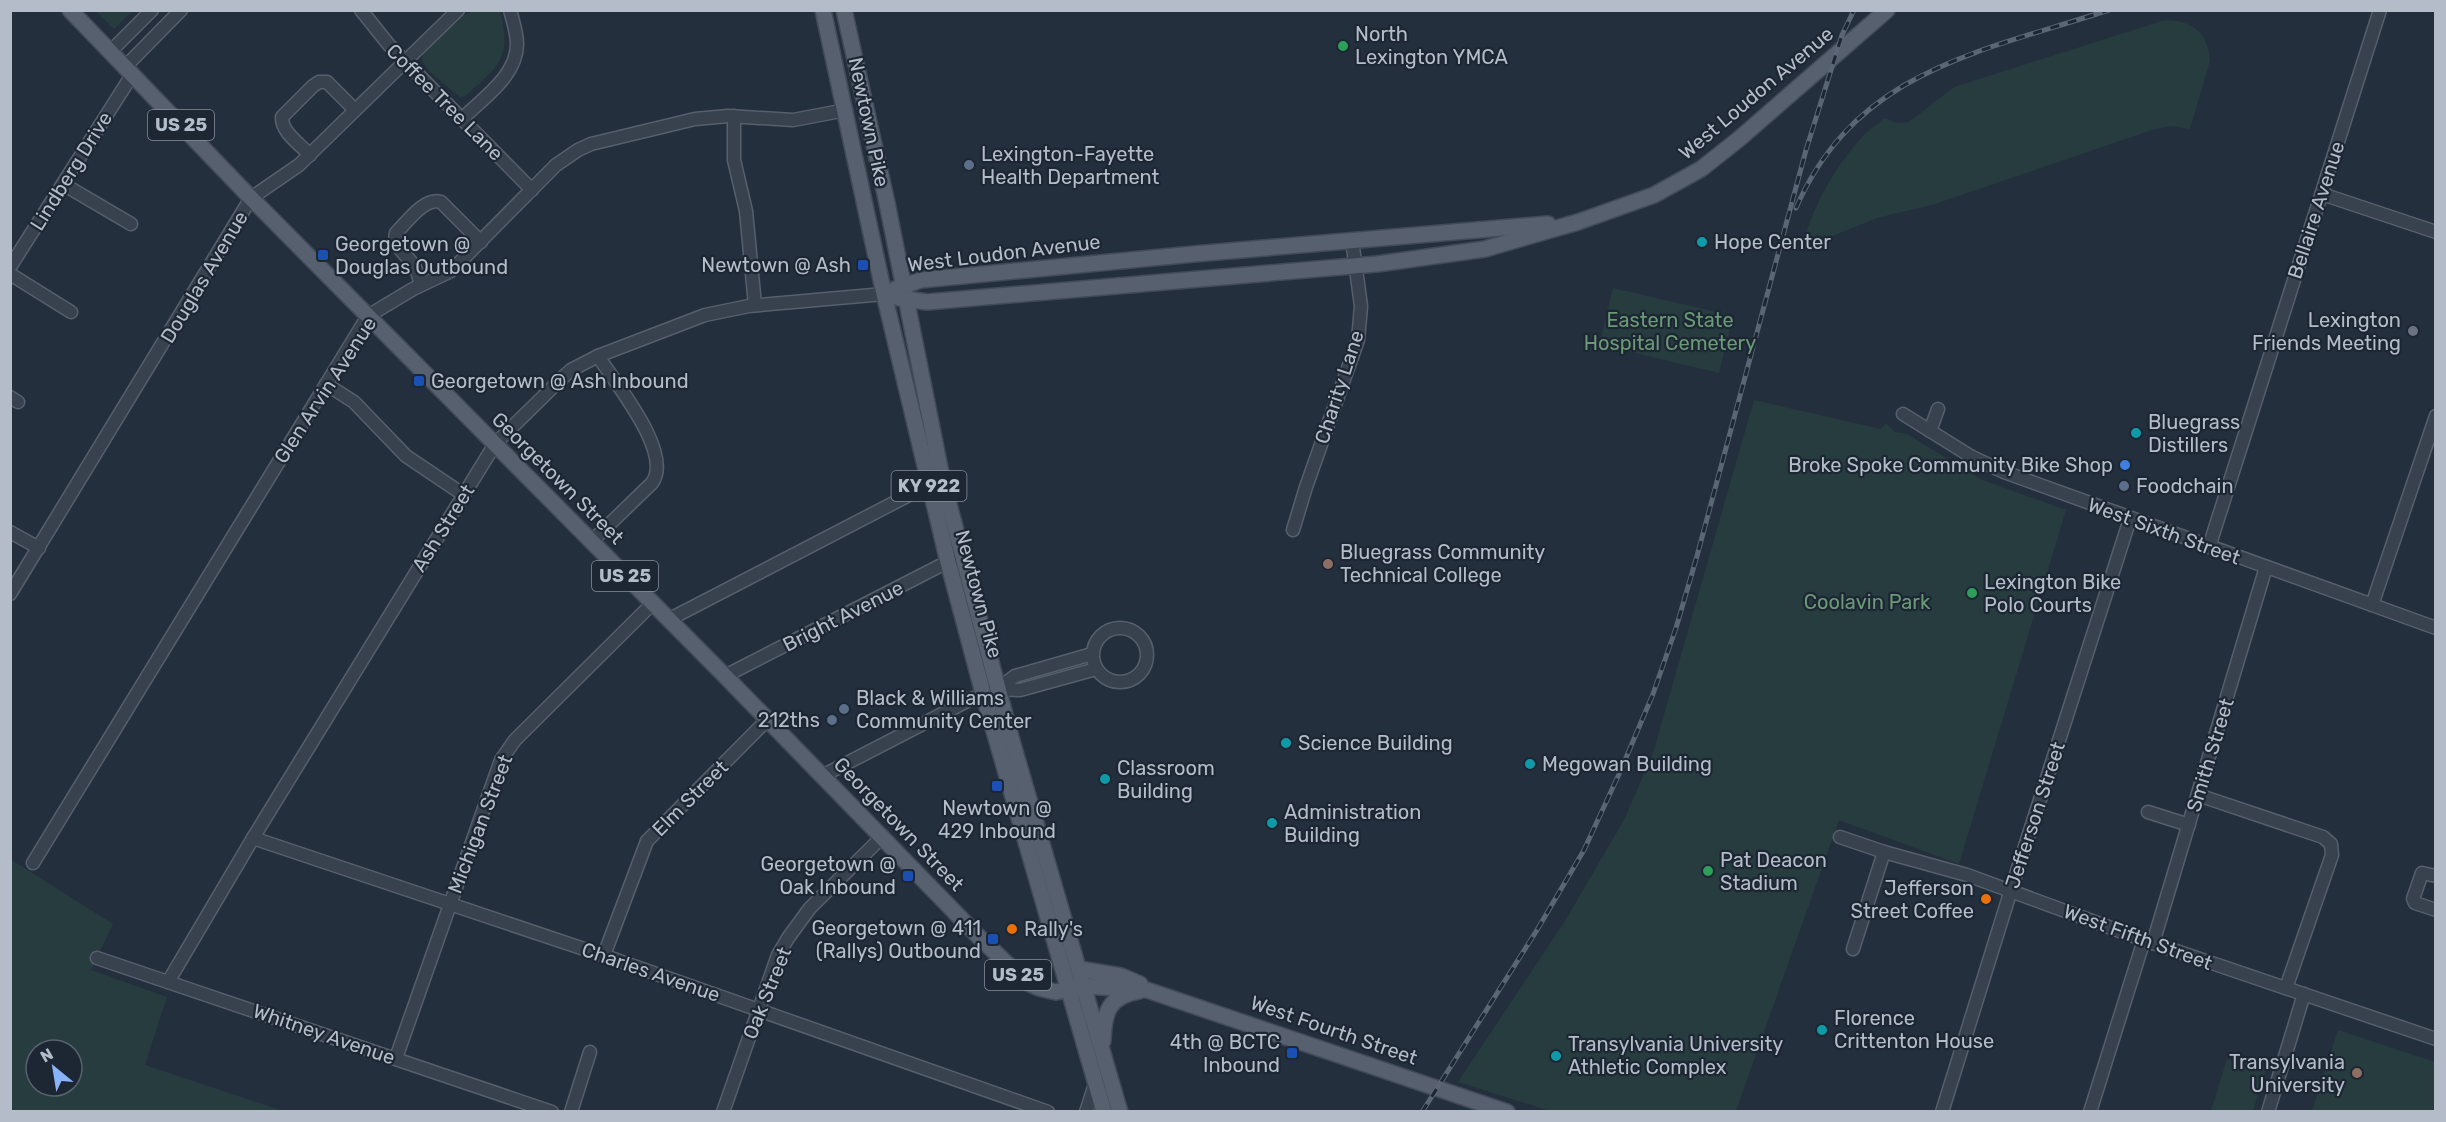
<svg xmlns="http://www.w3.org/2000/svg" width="2446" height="1122" viewBox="0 0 2446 1122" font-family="Rubik,sans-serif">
<rect width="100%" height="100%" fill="#242f3e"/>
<g fill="#263c3f" fill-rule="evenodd">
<path d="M 498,10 C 503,17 503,25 504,33 C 508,64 487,75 467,95 L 461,98 L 429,71 L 422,61 L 424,51 L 463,15 L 473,11 Z"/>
<path d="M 96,11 L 133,11 L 114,29 Z"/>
<path d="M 2165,20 C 2193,21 2208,32 2210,61 L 2190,129 L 2171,126 L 2152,130 L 1935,204 L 1877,218 L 1822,240 L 1803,244 C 1814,203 1837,163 1866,133 C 1872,127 1879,124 1884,118 L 1897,123 L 1909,122 L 1954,87 Z"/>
<path d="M 1613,288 L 1733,316 L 1719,373 L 1606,346 L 1605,349 L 1599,348 L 1599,338 L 1601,338 Z"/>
<path d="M 1754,400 L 1881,429 L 1886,423 L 1895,432 L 1907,434 L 1982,480 L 2066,510 L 1959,864 L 1839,820 L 1736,1111 L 1550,1111 L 1458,1082 L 1565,921 L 1624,820 L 1653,753 Z"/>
<path d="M 10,859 L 113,924 L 91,970 L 167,997 L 145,1065 L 283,1111 L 11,1111 ZM 36,1050 L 72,1050 L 72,1086 L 36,1086 Z"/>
<path d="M 2338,1030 L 2435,1062 L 2435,1111 L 2312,1111 Z"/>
<path d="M 2227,1059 L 2266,1068 L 2253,1111 L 2211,1111 Z"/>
</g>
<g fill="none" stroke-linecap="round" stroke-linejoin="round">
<g stroke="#565f6c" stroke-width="15">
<g id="minor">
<path d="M 361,10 L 389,45 L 532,190"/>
<path d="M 110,52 L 152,10"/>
<path d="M 125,67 L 181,10"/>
<path d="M 734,116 L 734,160 L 746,211 L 755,305"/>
<path d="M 462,119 C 483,98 517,76 517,44 C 517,33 513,21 510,10"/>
<path d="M 310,155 C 300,144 281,132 282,117 L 313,86 L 319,82 L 327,82 L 355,110"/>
<path d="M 63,184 L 131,224"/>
<path d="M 2322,194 L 2436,232"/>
<path d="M 10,267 L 132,75"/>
<path d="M 10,274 L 71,312"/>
<path d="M 421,285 C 419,279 418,272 414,266 C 408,255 392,247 396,233 C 407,222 424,197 441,202 L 481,242"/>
<path d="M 326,384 L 354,402 L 406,456 L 464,495"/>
<path d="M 10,397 L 18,402"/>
<path d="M 1903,414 L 1972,457 L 2004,472 L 2436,628"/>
<path d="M 1930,431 L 1938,409"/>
<path d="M 1293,530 L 1306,487 L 1358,340 L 1361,306 L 1352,240"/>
<path d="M 10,532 L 39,548"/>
<path d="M 591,542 L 652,483 C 674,453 615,383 598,356"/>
<path d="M 2209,547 L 2380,10"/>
<path d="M 10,594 L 251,198 L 299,165 L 458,10"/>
<path d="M 2372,605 L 2436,416"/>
<path d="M 668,620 L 936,481"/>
<circle cx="1120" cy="655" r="27"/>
<path d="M 725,676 L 961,555"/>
<path d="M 998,689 L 1020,690 L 1096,669"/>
<path d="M 822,776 L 971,699 L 998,689 L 1015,676 L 1092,654"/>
<path d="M 2198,795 L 2323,837 L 2331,844 L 2332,855 L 2286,988"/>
<path d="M 2148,812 L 2189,825"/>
<path d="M 1840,837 L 1884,852 L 1967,875 L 2144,940 L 2436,1039"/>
<path d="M 253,838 L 614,959 L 1048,1112"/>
<path d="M 33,863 L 368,316 L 413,289 L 451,271 L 556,165 L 578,150 L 591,144 L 695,119 L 728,116 L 793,120 L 846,110"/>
<path d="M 2436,876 L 2422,873 L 2413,899 L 2415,903 L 2436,910"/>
<path d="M 2153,943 L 2266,567"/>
<path d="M 1853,949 L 1884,852"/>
<path d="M 604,955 L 647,841 L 768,719"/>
<path d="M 97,958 L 552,1112"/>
<path d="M 168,982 L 253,838 L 495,444 L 561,379 L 571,370 L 598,356 L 705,315 L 749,306 L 884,294"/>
<path d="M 396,1058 L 501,760 L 515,740 L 652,604"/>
<path d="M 571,1112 L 590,1052"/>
<path d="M 723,1112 L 765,992 L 778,955 L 788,938 L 810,908 L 883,836"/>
<path d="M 1086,1112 L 1096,1081"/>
<path d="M 1942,1112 L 2011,890 L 2130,519"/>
<path d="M 2090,1112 L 2144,940"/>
<path d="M 2268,1112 L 2304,994"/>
</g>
</g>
<g stroke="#414a57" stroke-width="18">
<g id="major">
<path d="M 70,10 L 251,198 L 725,676 L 978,936 L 1026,982 L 1039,988 L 1056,992 L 1084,986 L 1147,990 L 1507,1112"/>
<path d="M 823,10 L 884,294 L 948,562 L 983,693 L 1104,1112"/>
<path d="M 844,10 L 887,203 L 942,478 L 1012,741 L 1120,1112"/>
<path d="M 895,289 L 921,280 L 1194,254 L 1548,224"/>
<path d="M 899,298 L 927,302 L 1377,264 L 1485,249 L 1578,222 L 1654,195 L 1701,169 L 1739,139 L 1887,10"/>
<path d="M 1079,969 L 1121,976 L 1140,984"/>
<path d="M 1103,1041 C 1104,1013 1108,996 1139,991"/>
</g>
</g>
<use href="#minor" stroke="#38414e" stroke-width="12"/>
<use href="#major" stroke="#56606e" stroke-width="15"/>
<g stroke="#5a6575" stroke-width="5">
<g id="rail">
<path d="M 1796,208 C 1856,70 1981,52 2109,10"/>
<path d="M 1422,1112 L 1537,930 L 1584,850 L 1620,772 L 1653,694 L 1676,628 L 1697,556 L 1806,150 L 1842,35 L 1854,10"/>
</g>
</g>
<use href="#rail" stroke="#1d2633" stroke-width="3" stroke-dasharray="9" stroke-linecap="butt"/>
</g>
<g fill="#2e9e5b" stroke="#1d2633" stroke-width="2">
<circle cx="1343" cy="46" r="6"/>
<circle cx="1972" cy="593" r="6"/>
<circle cx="1708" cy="871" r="6"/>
</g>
<g fill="#5c6f8a" stroke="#1d2633" stroke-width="2">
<circle cx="969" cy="165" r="6"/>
<circle cx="2124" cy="486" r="6"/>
<circle cx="844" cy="709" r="6"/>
<circle cx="832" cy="720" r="6"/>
</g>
<g fill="#0f9aa8" stroke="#1d2633" stroke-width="2">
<circle cx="1702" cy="242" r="6"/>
<circle cx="2136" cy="433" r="6"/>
<circle cx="1286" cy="743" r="6"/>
<circle cx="1530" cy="764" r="6"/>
<circle cx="1105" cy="779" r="6"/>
<circle cx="1272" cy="823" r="6"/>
<circle cx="1822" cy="1030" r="6"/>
<circle cx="1556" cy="1056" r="6"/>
</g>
<g fill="#1a4fb4" stroke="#1d2633" stroke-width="2">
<rect x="317" y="249" width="12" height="12" rx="3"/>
<rect x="857" y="259" width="12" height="12" rx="3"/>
<rect x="413" y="375" width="12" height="12" rx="3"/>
<rect x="991" y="780" width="12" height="12" rx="3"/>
<rect x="902" y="870" width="12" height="12" rx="3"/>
<rect x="987" y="933" width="12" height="12" rx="3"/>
<rect x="1286" y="1047" width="12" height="12" rx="3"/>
</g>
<circle fill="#6b7280" stroke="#1d2633" stroke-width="2" cx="2413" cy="331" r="6"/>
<circle fill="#3f7fe0" stroke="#1d2633" stroke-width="2" cx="2125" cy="465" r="6"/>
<g fill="#8d6e63" stroke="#1d2633" stroke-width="2">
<circle cx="1328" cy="564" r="6"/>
<circle cx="2357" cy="1073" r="6"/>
</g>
<g fill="#e8710a" stroke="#1d2633" stroke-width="2">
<circle cx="1986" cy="899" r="6"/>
<circle cx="1012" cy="929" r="6"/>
</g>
<g text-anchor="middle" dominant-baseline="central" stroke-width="4.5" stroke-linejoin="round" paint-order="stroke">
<g fill="#1d2633" stroke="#878f9c" stroke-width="1.5">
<rect x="148" y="110" width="66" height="30" rx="4.5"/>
<rect x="891.5" y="471" width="75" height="30" rx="4.5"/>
<rect x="592" y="561" width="66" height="30" rx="4.5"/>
<rect x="985" y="960" width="66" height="30" rx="4.5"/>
</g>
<g font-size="18" font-weight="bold" fill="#b4bcc9">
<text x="181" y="125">US 25</text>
<text x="929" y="486">KY 922</text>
<text x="625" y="576">US 25</text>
<text x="1018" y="975">US 25</text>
</g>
<g font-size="20" fill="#b4bcc9" stroke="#1d2633" text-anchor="start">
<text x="1355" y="34">North<tspan x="1355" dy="23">Lexington YMCA</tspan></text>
<text x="981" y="154">Lexington-Fayette<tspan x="981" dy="23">Health Department</tspan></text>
<text x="1714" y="242">Hope Center</text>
<text x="335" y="244">Georgetown @<tspan x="335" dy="23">Douglas Outbound</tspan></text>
<text x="851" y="265" text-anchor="end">Newtown @ Ash</text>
<text x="2401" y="320" text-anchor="end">Lexington<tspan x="2401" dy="23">Friends Meeting</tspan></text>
<text x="431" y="381">Georgetown @ Ash Inbound</text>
<text x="2148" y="422">Bluegrass<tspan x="2148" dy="23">Distillers</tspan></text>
<text x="2113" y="465" text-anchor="end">Broke Spoke Community Bike Shop</text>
<text x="2136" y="486">Foodchain</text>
<text x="1340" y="552">Bluegrass Community<tspan x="1340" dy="23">Technical College</tspan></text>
<text x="1984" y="582">Lexington Bike<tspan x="1984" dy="23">Polo Courts</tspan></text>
<text x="856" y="698">Black &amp; Williams<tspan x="856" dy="23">Community Center</tspan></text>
<text x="820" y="720" text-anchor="end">212ths</text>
<text x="1298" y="743">Science Building</text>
<text x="1542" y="764">Megowan Building</text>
<text x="1117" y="768">Classroom<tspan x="1117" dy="23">Building</tspan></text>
<text x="997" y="808" text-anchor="middle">Newtown @<tspan x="997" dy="23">429 Inbound</tspan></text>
<text x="1284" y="812">Administration<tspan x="1284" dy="23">Building</tspan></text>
<text x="1720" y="860">Pat Deacon<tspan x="1720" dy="23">Stadium</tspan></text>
<text x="896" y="864" text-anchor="end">Georgetown @<tspan x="896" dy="23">Oak Inbound</tspan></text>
<text x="1974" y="888" text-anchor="end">Jefferson<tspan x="1974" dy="23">Street Coffee</tspan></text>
<text x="981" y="928" text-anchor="end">Georgetown @ 411<tspan x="981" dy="23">(Rallys) Outbound</tspan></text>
<text x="1024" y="929">Rally's</text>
<text x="1834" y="1018">Florence<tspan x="1834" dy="23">Crittenton House</tspan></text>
<text x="1280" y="1042" text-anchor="end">4th @ BCTC<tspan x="1280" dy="23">Inbound</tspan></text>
<text x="1568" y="1044">Transylvania University<tspan x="1568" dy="23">Athletic Complex</tspan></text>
<text x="2345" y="1062" text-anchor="end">Transylvania<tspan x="2345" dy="23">University</tspan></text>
</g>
<g font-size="20" fill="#b4bcc9" stroke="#1d2633">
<text transform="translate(1756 93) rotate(-40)">West Loudon Avenue</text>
<text transform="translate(445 102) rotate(45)">Coffee Tree Lane</text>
<text transform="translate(869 122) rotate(78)">Newtown Pike</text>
<text transform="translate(71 171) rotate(-58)">Lindberg Drive</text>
<text transform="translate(2316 210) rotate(-72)">Bellaire Avenue</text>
<text transform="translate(1004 253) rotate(-7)">West Loudon Avenue</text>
<text transform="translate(204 277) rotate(-59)">Douglas Avenue</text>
<text transform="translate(1339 387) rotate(-72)">Charity Lane</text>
<text transform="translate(325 390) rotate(-57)">Glen Arvin Avenue</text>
<text transform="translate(558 478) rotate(45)">Georgetown Street</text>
<text transform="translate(443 528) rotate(-58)">Ash Street</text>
<text transform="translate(2164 531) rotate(20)">West Sixth Street</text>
<text transform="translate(979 594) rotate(75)">Newtown Pike</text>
<text transform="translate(843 616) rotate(-27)">Bright Avenue</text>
<text transform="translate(2210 755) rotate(-73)">Smith Street</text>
<text transform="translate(690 798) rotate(-45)">Elm Street</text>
<text transform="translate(2035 815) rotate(-72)">Jefferson Street</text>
<text transform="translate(480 824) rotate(-69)">Michigan Street</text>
<text transform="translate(899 824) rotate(46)">Georgetown Street</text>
<text transform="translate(2138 937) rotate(20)">West Fifth Street</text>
<text transform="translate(651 972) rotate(19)">Charles Avenue</text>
<text transform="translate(767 993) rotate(-68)">Oak Street</text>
<text transform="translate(1334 1030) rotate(19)">West Fourth Street</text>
<text transform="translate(324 1034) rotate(19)">Whitney Avenue</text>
</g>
<g font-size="20" fill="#6b9a76" stroke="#1d2633">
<text x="1670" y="320">Eastern State<tspan x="1670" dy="23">Hospital Cemetery</tspan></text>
<text x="1867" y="602">Coolavin Park</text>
</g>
</g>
<rect width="2446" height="1122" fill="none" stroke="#b4bcc9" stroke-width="24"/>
<g transform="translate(54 1068) rotate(330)"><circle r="28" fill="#1d2633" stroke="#59626f" stroke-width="1.5"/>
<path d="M0-4.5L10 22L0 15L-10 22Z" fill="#8ab4f8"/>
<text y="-9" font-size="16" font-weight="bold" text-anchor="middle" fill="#b4bcc9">N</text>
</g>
</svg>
